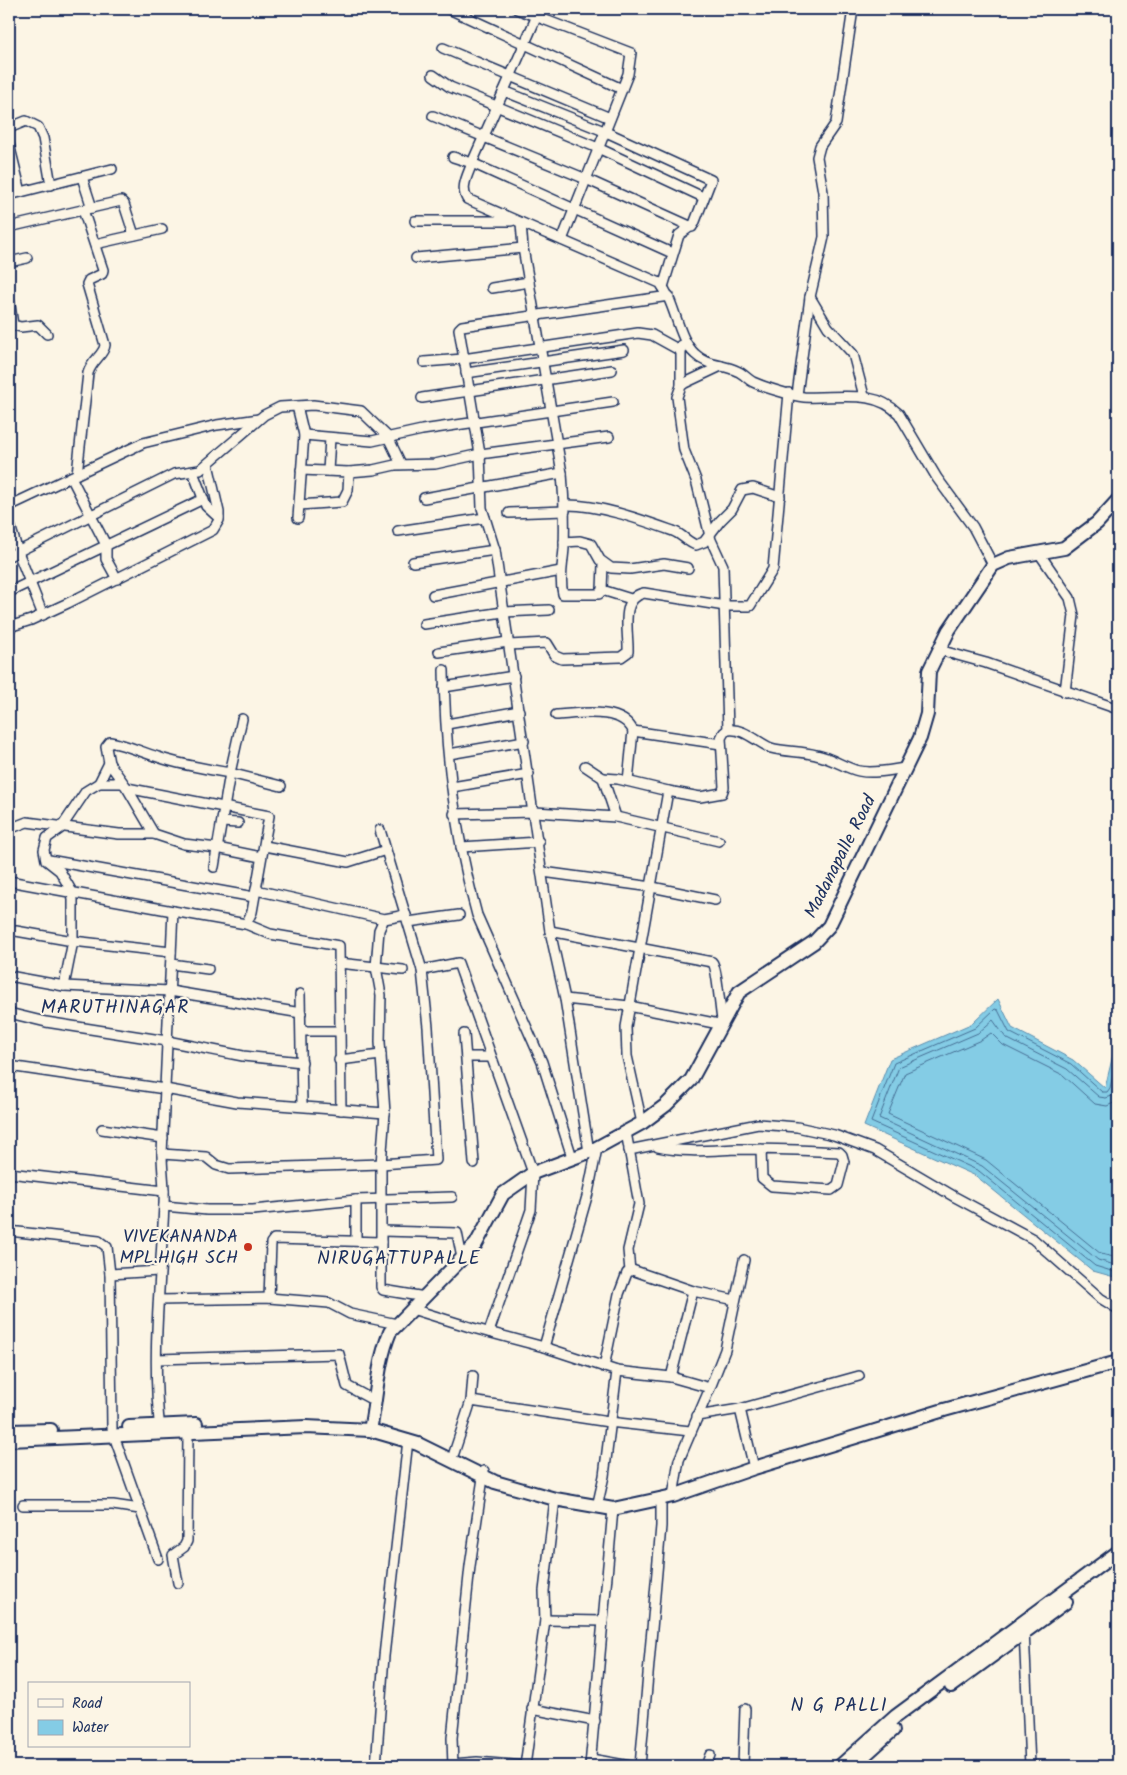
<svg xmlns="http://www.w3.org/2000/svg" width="1127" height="1775" viewBox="0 0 1127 1775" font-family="Kalam,sans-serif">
<rect width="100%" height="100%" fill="#fcf5e5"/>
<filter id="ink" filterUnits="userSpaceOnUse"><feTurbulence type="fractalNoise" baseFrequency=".02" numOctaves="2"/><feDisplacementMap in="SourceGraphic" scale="10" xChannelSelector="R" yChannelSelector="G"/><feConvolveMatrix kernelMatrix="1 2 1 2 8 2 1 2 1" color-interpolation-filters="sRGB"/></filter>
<g filter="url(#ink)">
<path fill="#84cce5" stroke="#5a8daf" d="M 998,999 L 1012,1028 L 1073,1060 L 1105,1088 L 1118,1034 L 1118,1278 L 1093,1271 L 976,1176 L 864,1126 L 890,1059 L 973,1023 Z"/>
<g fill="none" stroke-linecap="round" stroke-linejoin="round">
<g stroke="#456e94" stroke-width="1">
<path d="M 1118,1054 L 1110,1088 L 1107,1092 L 1102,1092 L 1071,1064 L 1009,1032 L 998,1010 L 995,1009 L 975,1028 L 894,1063 L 871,1122 L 979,1171 L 1095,1266 L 1118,1273"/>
<path d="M 1118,1082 L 1112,1096 L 1106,1098 L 1099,1097 L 1067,1069 L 1006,1038 L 993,1020 L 978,1033 L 899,1067 L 879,1118 L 982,1166 L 1098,1260 L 1118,1266"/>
<path d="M 1118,1101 L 1107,1106 L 1095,1104 L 1063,1075 L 1003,1045 L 991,1033 L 981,1040 L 905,1073 L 888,1114 L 986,1160 L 1101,1254 L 1118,1258"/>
</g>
<g stroke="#1b2f5e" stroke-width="12">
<g id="street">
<path d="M 449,9 L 622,89"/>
<path d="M 517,9 L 631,53 L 628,74 L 562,240"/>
<path d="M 540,9 L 472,163 C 468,175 460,187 467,199 L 660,283 C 676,303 677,338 695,354 C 707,366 722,364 737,371 C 743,373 747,379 753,382 C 764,387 792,396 804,397 C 837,399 874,388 899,414 L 937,478 L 973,527 L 993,565"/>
<path d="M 443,48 L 610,118"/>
<path d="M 433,75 L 450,87 L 598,148 L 703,197"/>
<path d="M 504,91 L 604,131 L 711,180 L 694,224 L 679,235 L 663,287"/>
<path d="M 433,116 L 586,179 L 692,227"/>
<path d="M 9,128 L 26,121 L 38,127 L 43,138 L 51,185"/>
<path d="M 9,144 L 21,192"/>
<path d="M 453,157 L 472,163 L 672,253"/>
<path d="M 82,177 L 92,208"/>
<path d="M 9,195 L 112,169"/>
<path d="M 415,221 L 511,221"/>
<path d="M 521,223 L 523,248 L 562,473 C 564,498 565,523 564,548 C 563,564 559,578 563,594 L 599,594 L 602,590 L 603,564"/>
<path d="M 9,227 L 121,201 L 124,204 L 134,235"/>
<path d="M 95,244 L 162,229"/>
<path d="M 416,258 L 523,248"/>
<path d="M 9,262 L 27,258"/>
<path d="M 492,288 L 529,282"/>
<path d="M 810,297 L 828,327 L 853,354 L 864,396"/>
<path d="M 9,299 L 13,325 L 21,327 L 38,325 L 47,334"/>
<path d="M 424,362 L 463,359 L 638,333 L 652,335 L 681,351"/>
<path d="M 721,366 L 685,383 L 681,386 L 677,397 L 684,450 L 696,480 L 711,540 L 723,566 L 728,730"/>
<path d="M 466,373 L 624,350"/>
<path d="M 681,386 L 681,345"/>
<path d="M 797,395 L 810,297 L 824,237 L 823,192 L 817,157 L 820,146 L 836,123 L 853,9"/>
<path d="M 422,398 L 612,370"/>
<path d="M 297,406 L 304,435 L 298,518"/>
<path d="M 304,435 L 372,441 L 422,430 L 613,402"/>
<path d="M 301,470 L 349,472 L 373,470 L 395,465 L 435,464 L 480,454 L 609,437"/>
<path d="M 328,471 L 330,438"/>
<path d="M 193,472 L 206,506 L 219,518"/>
<path d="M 77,474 L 88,373 C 92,360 104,355 105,345 L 87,284 L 89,280 L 102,274 L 103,270 L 83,210"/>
<path d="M 71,477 L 106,545 L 106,559 L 117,579"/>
<path d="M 424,498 L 562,473"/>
<path d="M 299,505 L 342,502 L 348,490 L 349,472"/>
<path d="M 565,505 C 598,504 642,520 673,531 C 682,534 688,543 696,545 L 704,542 L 720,521 L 732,509 L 742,490 L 753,488 L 780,497"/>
<path d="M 9,506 L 143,443 L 217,425 L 259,419"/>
<path d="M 509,513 L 565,511"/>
<path d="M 9,522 L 18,552 L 43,615"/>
<path d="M 398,531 L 485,518"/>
<path d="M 564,542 L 580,541 L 591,544 L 600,560 L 611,568 L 630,569 L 664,564 L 688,568"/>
<path d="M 1039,553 L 1070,598 L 1074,615 L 1065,692"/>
<path d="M 9,556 L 174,474 L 200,470 L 264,415 L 280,407 L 297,406 L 313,405 L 361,411 L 388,437 L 401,464"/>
<path d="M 413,562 L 495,550"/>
<path d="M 602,590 L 631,599"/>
<path d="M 9,592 L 203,499"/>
<path d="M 433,595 L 561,571"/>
<path d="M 424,624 L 503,612 L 549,610"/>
<path d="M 9,627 L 31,620 L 68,603 L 213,530 L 219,520 L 219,512 L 208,464"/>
<path d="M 509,645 L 547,643 L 555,656 L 562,659 L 621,657 L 628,652 C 629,634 619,598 644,593 L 725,606 L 750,606 L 773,569 L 789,393"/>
<path d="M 939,650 L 986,663 L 1118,709"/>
<path d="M 439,652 L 508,642"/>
<path d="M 444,670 C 445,752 455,835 477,915 L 542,1062 L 572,1157"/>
<path d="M 444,687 L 514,676"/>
<path d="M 556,715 C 578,714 622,706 633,731 L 628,781"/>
<path d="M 242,719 L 230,773 L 281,786"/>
<path d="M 447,724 L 519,711"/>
<path d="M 633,731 L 721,744"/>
<path d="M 449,754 L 524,741"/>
<path d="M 585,766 L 603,778"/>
<path d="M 99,783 L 121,783"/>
<path d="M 452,787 L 529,774"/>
<path d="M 127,788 L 269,816 L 252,912 L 246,924"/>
<path d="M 668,791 L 700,797 L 722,793 L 724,787 L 721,738 C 723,734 724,731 728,730 C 743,727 758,743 771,748 C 785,752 801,751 816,755 C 832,758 845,768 859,771 C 874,774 891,770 905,768"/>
<path d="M 454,814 L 535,812 L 616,817 L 603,778 L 618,779 L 668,791 L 626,1027 L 627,1056 L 642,1123"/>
<path d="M 616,817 L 719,841"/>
<path d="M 222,822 L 238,823"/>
<path d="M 9,829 L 27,822 L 119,834 L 154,834 L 184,844 L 217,848 L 261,857"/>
<path d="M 380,830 L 422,970"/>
<path d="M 154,834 L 127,788 L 109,763 L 106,747 L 110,742 C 127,745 141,752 158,757 C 181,765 206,769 230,773 L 214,867"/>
<path d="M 265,846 L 348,862 L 386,850"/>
<path d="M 461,847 L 539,842"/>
<path d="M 49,860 L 254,897"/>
<path d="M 543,872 L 652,887 L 715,900"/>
<path d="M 9,881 L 173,911"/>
<path d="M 256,890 L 384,919"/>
<path d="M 408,922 L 459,915"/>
<path d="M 16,931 L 73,941 L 171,952"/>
<path d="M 550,931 L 712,962 C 717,966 720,1009 722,1020"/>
<path d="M 339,963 L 403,970"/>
<path d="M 171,964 L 208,969"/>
<path d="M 9,976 L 64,986 L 170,991 L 301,1013"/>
<path d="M 64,986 L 73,941 L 73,900 L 72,892 L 60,871 L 46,860 L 44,850 L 47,838 L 61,828 L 86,791 L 99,783 L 109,763"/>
<path d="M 300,994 L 302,1105"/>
<path d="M 565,999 L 629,1006 L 719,1024"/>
<path d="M 9,1013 L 46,1022 L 167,1041 L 243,1056 L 302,1062"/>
<path d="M 302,1031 L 339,1031"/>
<path d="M 464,1034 L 474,1163"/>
<path d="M 466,1057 L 490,1057"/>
<path d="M 339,1060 L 381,1055"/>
<path d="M 9,1066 L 165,1089 L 237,1102 L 385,1113"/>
<path d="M 102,1129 L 163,1138"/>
<path d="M 626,1132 L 639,1204 L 628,1250 L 630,1271"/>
<path d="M 658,1147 C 685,1153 711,1150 738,1149 C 772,1149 805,1150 839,1152 L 842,1155 L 844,1162 L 838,1185 L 831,1190 L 772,1186 L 762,1178 L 761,1149"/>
<path d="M 597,1148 L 588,1193 L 544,1347 L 617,1371 L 604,1476 L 597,1507"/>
<path d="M 629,1150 L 758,1124 L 797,1127 L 834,1135 L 875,1150 L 955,1197 L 1033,1239 L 1100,1298 L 1118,1309"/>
<path d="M 589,1152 L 565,999 L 550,931 L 495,550 L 482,508 L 480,454 L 459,329 L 462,326 L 669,296"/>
<path d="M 162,1154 L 206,1157 L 216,1165 L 229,1169 L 381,1164 L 436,1160 L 428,1027 L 422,970 L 458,963 L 533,1173 L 531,1210 L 489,1332"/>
<path d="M 9,1173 L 164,1191"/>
<path d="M 164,1206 L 207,1210 L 253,1210 L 356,1200 L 452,1197"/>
<path d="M 9,1231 L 99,1241 L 107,1247 L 110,1274 L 112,1428"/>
<path d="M 382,1231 L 457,1233 L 462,1258"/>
<path d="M 356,1240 L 356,1200"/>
<path d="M 381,1242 L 381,1287 L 383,1290 L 425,1297"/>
<path d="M 110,1274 L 159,1271"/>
<path d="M 693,1291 L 735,1300"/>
<path d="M 269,1298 L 271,1243 L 274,1239 L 381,1242 L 381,1164 L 385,1113 L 380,1042 L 381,995 L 376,967 L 379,930 L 384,919 L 406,915"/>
<path d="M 159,1300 L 269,1298 L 329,1303 L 350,1314 L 397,1324"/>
<path d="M 412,1309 L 473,1328 L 544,1347"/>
<path d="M 157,1359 L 339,1354 L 347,1386 L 373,1400"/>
<path d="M 604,1367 L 619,1294 L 627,1273 L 632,1270 L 693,1291 L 671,1377"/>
<path d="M 617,1371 L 671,1377 L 710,1388 L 679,1460 L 673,1496"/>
<path d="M 710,1388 L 725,1350 L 744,1260"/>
<path d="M 471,1401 L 473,1376"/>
<path d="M 740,1409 L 754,1468"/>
<path d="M 697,1416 L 740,1409 L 859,1376"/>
<path d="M 160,1430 C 151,1355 161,1279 164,1204 C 165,1187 162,1171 162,1154 L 173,911 L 246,924 L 270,934 L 339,946 L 341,1110"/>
<path d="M 114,1436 L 158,1559"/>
<path d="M 454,1453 L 471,1401 L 609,1422 L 690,1431"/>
<path d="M 23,1505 L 113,1505 L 140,1509"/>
<path d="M 178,1583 L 173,1555 L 184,1547 L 187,1541 L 188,1433"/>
<path d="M 545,1620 L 603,1621"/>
<path d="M 1024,1630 L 1030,1766"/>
<path d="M 532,1709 L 595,1721"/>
<path d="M 591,1759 L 630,1766"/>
<path d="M 453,1764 L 477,1762 L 525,1766"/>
<path d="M 376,1766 L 384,1656 L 408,1440"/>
<path d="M 453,1766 L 452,1738 L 470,1566 L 484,1471"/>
<path d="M 525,1766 L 545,1620 L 544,1591 L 555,1499"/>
<path d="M 590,1766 L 613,1509"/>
<path d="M 640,1766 L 661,1526 L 661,1499"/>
<path d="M 706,1766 L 710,1755"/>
<path d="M 743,1766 L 745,1709"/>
</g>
</g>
<g stroke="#1b2f5e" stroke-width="16">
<g id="secondary">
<path d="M 129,1427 L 196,1424"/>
<path d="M 370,1430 C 377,1397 377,1363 390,1332 L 476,1244 L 503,1194 L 533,1173 L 589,1152 L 642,1123 L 666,1105 L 691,1080 L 739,992 L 814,942 L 829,926 L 920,738 L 927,714 L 929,671 L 949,630 L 993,565 L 1009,558 L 1064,548 L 1097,523 L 1118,500"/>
<path d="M 9,1431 L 51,1430"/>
<path d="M 9,1440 L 306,1427 L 370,1430 L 418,1444 L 495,1482 L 555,1499 L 613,1509 L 673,1496 L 754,1468 L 944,1410 L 1118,1362"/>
<path d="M 951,1686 L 1066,1602"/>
<path d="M 854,1765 L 893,1730"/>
<path d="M 840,1766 L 896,1716 L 1118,1552"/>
</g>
</g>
<use href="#street" stroke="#fcf5e5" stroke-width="9"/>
<use href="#secondary" stroke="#fcf5e5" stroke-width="12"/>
</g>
</g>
<circle fill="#c8321e" stroke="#fcf5e5" stroke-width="2" cx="248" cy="1247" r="5"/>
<g text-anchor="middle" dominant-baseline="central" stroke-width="4.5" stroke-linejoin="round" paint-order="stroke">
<g font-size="18" fill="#1b2f5e" stroke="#fcf5e5">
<text transform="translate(841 857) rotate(-63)">Madanapalle Road</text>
</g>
<g font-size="18" fill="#1b2f5e" stroke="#fcf5e5" text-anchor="end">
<text x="238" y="1237">VIVEKANANDA<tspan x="238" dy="21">MPL.HIGH SCH</tspan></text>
</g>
<g font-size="19" letter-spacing="1" fill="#1b2f5e" stroke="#fcf5e5">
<text x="115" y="1008">MARUTHINAGAR</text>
<text x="399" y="1259">NIRUGATTUPALLE</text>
<text x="839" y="1706">N G PALLI</text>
</g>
</g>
<rect width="1127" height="1775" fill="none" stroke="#fcf5e5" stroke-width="30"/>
<rect x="15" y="15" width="1097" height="1745" fill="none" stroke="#1b2f5e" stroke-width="2" filter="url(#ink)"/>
<rect x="28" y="1682" width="162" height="65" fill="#fcf5e5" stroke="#a2a6af"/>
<rect x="38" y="1699" width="25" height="8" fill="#fcf5e5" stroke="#a2a6af"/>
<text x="72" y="1708" font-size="15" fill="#1b2f5e">Road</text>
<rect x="38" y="1720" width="25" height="15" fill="#84cce5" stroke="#a2a6af"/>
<text x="72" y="1732" font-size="15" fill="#1b2f5e">Water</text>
</svg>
